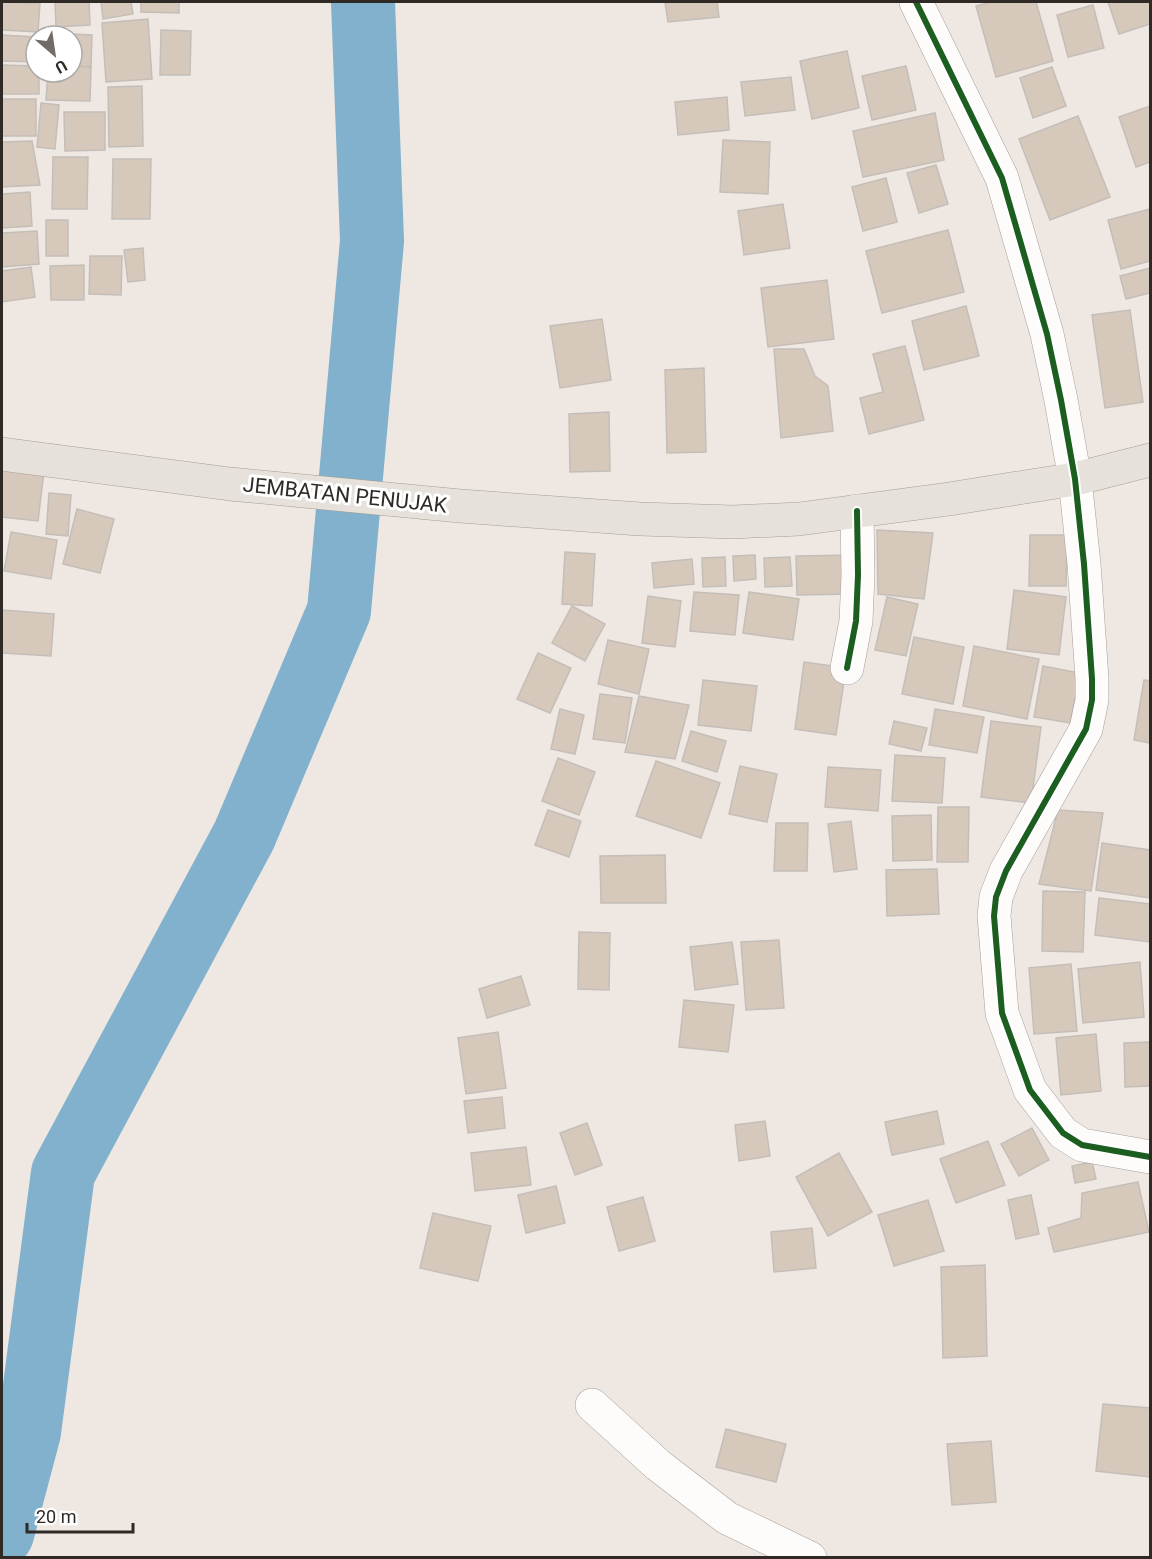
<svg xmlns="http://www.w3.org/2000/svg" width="1152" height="1559" viewBox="0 0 1152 1559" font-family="Roboto,sans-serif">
<rect width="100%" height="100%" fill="#efe8e2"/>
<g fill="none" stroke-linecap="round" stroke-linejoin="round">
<path stroke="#81b1cc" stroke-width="64" d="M 2,1534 L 29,1432 L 63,1173 L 244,836 L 339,611 L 372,241 L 363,2"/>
</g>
<g fill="#d7c8bc" stroke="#c4beb9" stroke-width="1.5">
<path d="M 2,2 L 40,3 L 38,32 L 2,30 Z"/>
<path d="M 55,2 L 89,2 L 90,25 L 56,27 Z"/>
<path d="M 101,2 L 131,2 L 133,14 L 103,19 Z"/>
<path d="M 141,2 L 179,2 L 179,13 L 141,12 Z"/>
<path d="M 665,2 L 717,2 L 719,17 L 668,22 Z"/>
<path d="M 991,2 L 1036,2 L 1053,61 L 996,77 L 976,6 Z"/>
<path d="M 1108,2 L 1150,2 L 1150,24 L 1119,34 Z"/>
<path d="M 1093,5 L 1104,48 L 1068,57 L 1057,15 Z"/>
<path d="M 148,19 L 152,79 L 106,82 L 102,23 Z"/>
<path d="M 161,30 L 191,31 L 190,75 L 160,75 Z"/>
<path d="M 49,33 L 92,35 L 91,67 L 72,66 L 72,36 L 49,36 Z"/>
<path d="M 2,35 L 36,37 L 36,62 L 2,61 Z"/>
<path d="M 847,51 L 859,108 L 812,119 L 800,61 Z"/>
<path d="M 2,65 L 36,66 L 36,72 L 39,72 L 39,94 L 2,94 Z"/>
<path d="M 72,66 L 91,67 L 90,101 L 46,100 L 48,72 L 72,72 Z"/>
<path d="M 906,66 L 916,110 L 872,120 L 862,76 Z"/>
<path d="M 1052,67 L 1066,106 L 1033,118 L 1020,78 Z"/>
<path d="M 791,77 L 795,110 L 745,116 L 741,82 Z"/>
<path d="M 142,86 L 143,146 L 109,147 L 108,87 Z"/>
<path d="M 727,97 L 729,130 L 678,135 L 675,102 Z"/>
<rect x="2" y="99" width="34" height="37"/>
<path d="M 41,103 L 59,105 L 55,149 L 37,147 Z"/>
<path d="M 1150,106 L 1150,162 L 1136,167 L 1119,117 Z"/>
<path d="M 64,112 L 105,112 L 105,150 L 65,151 Z"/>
<path d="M 935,113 L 944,160 L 863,177 L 853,131 Z"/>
<path d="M 1078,116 L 1110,197 L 1050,220 L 1019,139 Z"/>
<path d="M 723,140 L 770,142 L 768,194 L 720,192 Z"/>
<path d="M 32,141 L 40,185 L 2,187 L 2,142 Z"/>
<path d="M 53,157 L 88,157 L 87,209 L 52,209 Z"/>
<path d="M 113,159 L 151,159 L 150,219 L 112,219 Z"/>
<path d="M 936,165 L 948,204 L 919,213 L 907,173 Z"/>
<path d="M 886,178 L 897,222 L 863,231 L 852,187 Z"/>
<path d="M 30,192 L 32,226 L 2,228 L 2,194 Z"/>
<path d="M 783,204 L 790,248 L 744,255 L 738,211 Z"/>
<path d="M 1150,209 L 1150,261 L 1121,269 L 1108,220 Z"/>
<rect x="46" y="220" width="22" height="36"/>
<path d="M 948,230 L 964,292 L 882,313 L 866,251 Z"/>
<path d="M 37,231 L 39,264 L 2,267 L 2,233 Z"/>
<path d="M 143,248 L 145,280 L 128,282 L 124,250 Z"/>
<path d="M 90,256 L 122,256 L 121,295 L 89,294 Z"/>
<path d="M 84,265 L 84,300 L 51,300 L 50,266 Z"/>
<path d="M 31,267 L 35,297 L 2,302 L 2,271 Z"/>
<path d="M 1150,268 L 1150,293 L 1126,299 L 1120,276 Z"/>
<path d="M 827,280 L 834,339 L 768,347 L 761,288 Z"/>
<path d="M 966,306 L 979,356 L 924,370 L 912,321 Z"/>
<path d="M 1130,310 L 1143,402 L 1105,408 L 1092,315 Z"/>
<path d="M 602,319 L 611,380 L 560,388 L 550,326 Z"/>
<path d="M 905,346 L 924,420 L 869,434 L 860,398 L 883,392 L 873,354 Z"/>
<path d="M 774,349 L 804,349 L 815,376 L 828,386 L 833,431 L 781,438 Z"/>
<path d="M 704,368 L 706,452 L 667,453 L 665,370 Z"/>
<path d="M 609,412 L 610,471 L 570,472 L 569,414 Z"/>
<path d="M 2,466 L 44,471 L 38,521 L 2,517 Z"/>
<path d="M 49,493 L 71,495 L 68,536 L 46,534 Z"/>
<path d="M 77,509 L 114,519 L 100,573 L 63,564 Z"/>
<path d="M 877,530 L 933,533 L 924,599 L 878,594 Z"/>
<path d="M 11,532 L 57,540 L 51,579 L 4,571 Z"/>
<path d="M 1030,535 L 1067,535 L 1066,586 L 1029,586 Z"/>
<path d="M 565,552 L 595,554 L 592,606 L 562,604 Z"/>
<path d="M 755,555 L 756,579 L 734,581 L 733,556 Z"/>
<path d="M 853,555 L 855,594 L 797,595 L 796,556 Z"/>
<path d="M 725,557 L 726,586 L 703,587 L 702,558 Z"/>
<path d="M 790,557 L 792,586 L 765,587 L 764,558 Z"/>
<path d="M 692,559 L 694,584 L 654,588 L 652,563 Z"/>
<path d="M 1014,590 L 1066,597 L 1059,655 L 1007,649 Z"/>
<path d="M 694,592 L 739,595 L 735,635 L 690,631 Z"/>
<path d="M 749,592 L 799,599 L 793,640 L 743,633 Z"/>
<path d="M 648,596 L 681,601 L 675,647 L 642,643 Z"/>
<path d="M 887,597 L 918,604 L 906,656 L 875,650 Z"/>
<path d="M 572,606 L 605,624 L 585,661 L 552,643 Z"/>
<path d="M 2,610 L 54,614 L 51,656 L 2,653 Z"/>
<path d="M 914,637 L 964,647 L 953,704 L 902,694 Z"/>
<path d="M 608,640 L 649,649 L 639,694 L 598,684 Z"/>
<path d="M 974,646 L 1039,659 L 1027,719 L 963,706 Z"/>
<path d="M 538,653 L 571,668 L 550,713 L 517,699 Z"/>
<path d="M 804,662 L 846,668 L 836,735 L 795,729 Z"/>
<path d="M 1043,666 L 1080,673 L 1070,723 L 1034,717 Z"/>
<path d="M 703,680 L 757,686 L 751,731 L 698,725 Z"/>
<path d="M 1144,680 L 1150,681 L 1150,743 L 1134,740 Z"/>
<path d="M 600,694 L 632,698 L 625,743 L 593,739 Z"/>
<path d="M 639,696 L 689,705 L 675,759 L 625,752 Z"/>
<path d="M 560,709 L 584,715 L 575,754 L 551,749 Z"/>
<path d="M 935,709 L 984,717 L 977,753 L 929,745 Z"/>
<path d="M 894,721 L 927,728 L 921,751 L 889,744 Z"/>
<path d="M 991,721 L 1041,727 L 1031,803 L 981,797 Z"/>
<path d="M 691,731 L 726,741 L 717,772 L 682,761 Z"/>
<path d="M 895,755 L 945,758 L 942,803 L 892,801 Z"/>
<path d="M 558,758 L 595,772 L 579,815 L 542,801 Z"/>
<path d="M 656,761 L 720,783 L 701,838 L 636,816 Z"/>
<path d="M 740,766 L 777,774 L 767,822 L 729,814 Z"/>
<path d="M 828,767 L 881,770 L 878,811 L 825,807 Z"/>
<path d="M 938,807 L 969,807 L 968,862 L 937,862 Z"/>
<path d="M 548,810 L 581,821 L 569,857 L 535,845 Z"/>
<path d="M 1058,810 L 1103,813 L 1091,891 L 1039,884 Z"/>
<path d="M 931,815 L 932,860 L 893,861 L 892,816 Z"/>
<path d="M 851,821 L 857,869 L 834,872 L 828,824 Z"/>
<path d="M 776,823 L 808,823 L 807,871 L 774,871 Z"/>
<path d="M 1102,843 L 1150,850 L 1150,898 L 1096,890 Z"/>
<path d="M 665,855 L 666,903 L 601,903 L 600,856 Z"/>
<path d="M 937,869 L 939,914 L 887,916 L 886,870 Z"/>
<path d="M 1043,891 L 1085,892 L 1083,952 L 1042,951 Z"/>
<path d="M 1099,898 L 1150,904 L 1150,942 L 1095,935 Z"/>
<path d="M 579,932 L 610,933 L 609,990 L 578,989 Z"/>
<path d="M 779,940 L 784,1008 L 746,1010 L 741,942 Z"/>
<path d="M 732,942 L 738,984 L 695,990 L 690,947 Z"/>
<path d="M 1140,962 L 1144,1017 L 1083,1023 L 1078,969 Z"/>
<path d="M 1071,964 L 1077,1031 L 1034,1034 L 1029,968 Z"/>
<path d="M 521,976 L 530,1005 L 487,1018 L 479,989 Z"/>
<path d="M 684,1000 L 734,1005 L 728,1052 L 679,1047 Z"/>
<path d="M 498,1032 L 506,1088 L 466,1094 L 458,1038 Z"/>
<path d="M 1096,1034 L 1101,1091 L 1061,1095 L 1056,1038 Z"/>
<path d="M 1150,1042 L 1150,1086 L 1125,1087 L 1124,1043 Z"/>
<path d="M 502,1097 L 505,1128 L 468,1133 L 464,1101 Z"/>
<path d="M 937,1111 L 944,1144 L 892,1155 L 885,1122 Z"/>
<path d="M 765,1121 L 770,1156 L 739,1161 L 735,1125 Z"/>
<path d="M 587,1123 L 602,1165 L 575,1175 L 560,1133 Z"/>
<path d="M 1032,1128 L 1049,1160 L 1019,1176 L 1001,1144 Z"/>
<path d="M 988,1141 L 1005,1185 L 956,1203 L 940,1159 Z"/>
<path d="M 526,1147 L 531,1185 L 475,1191 L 471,1153 Z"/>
<path d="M 839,1153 L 872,1212 L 828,1236 L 796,1177 Z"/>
<path d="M 1092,1162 L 1096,1179 L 1075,1183 L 1072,1166 Z"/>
<path d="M 1138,1182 L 1149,1232 L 1054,1252 L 1048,1228 L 1081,1218 L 1082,1193 Z"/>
<path d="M 556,1186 L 565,1223 L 526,1233 L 518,1195 Z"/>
<path d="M 1031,1195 L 1039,1234 L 1016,1239 L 1008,1200 Z"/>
<path d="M 643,1197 L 655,1241 L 619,1251 L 607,1207 Z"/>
<path d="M 928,1200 L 944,1251 L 894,1266 L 878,1215 Z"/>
<path d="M 433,1213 L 491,1226 L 478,1281 L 420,1268 Z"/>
<path d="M 812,1228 L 816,1268 L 774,1272 L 771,1232 Z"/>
<path d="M 985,1265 L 987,1356 L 943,1358 L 941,1267 Z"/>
<path d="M 1103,1404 L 1150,1408 L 1150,1477 L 1096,1471 Z"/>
<path d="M 726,1429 L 786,1444 L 776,1482 L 716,1467 Z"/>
<path d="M 991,1441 L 996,1502 L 952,1505 L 947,1444 Z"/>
</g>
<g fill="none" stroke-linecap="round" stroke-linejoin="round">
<g stroke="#a59f9b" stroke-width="34">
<g id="minor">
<path d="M 916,2 L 1002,178 L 1047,334 L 1061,400 L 1075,479 L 1084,564 L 1092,679 L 1092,700 L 1086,729 L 1006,871 L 996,897 L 994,916 L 1002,1013 L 1030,1090 L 1063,1133 L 1082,1145 L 1150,1157"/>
<path d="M 847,668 L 856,621 L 858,575 L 857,511"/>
<path d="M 592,1405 L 658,1465 L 727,1518 L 810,1558"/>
</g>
</g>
<g stroke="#a79e91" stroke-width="34">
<path id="major" d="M 2,454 L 230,484 L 460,506 L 640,519 L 733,522 L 799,519 L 949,499 L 1075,479 L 1150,460"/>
</g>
<use href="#minor" stroke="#fdfcfb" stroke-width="33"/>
<use href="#major" stroke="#e6e1da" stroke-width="33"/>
<g stroke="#fff" stroke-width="10">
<g id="cycleway">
<path d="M 916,2 L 1002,178 L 1047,334 L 1061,400 L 1075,479 L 1084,564 L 1092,679 L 1092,700 L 1086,729 L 1006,871 L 996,897 L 994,916 L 1002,1013 L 1030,1090 L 1063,1133 L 1082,1145 L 1150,1157"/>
<path d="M 847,668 L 856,621 L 858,575 L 857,511"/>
</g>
</g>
<use href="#cycleway" stroke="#1b5e20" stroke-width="6"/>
</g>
<g text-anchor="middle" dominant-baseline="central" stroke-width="6" stroke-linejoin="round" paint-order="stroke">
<g font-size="21" fill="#2f2a26" stroke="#fff">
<text transform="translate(345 495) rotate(6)">JEMBATAN PENUJAK</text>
</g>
</g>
<rect width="1152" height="1559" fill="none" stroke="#2f2a26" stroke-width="6"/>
<g transform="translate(54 54) rotate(151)"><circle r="28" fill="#ffffff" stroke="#acaaa8" stroke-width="1.5"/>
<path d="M0-4.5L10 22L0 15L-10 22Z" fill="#726c68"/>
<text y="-9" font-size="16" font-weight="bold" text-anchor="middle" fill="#2f2a26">U</text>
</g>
<path d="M27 1523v9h106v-9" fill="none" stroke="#2f2a26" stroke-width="3"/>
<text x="36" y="1523" font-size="18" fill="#2f2a26" stroke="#ffffff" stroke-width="4.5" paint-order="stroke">20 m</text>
</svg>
